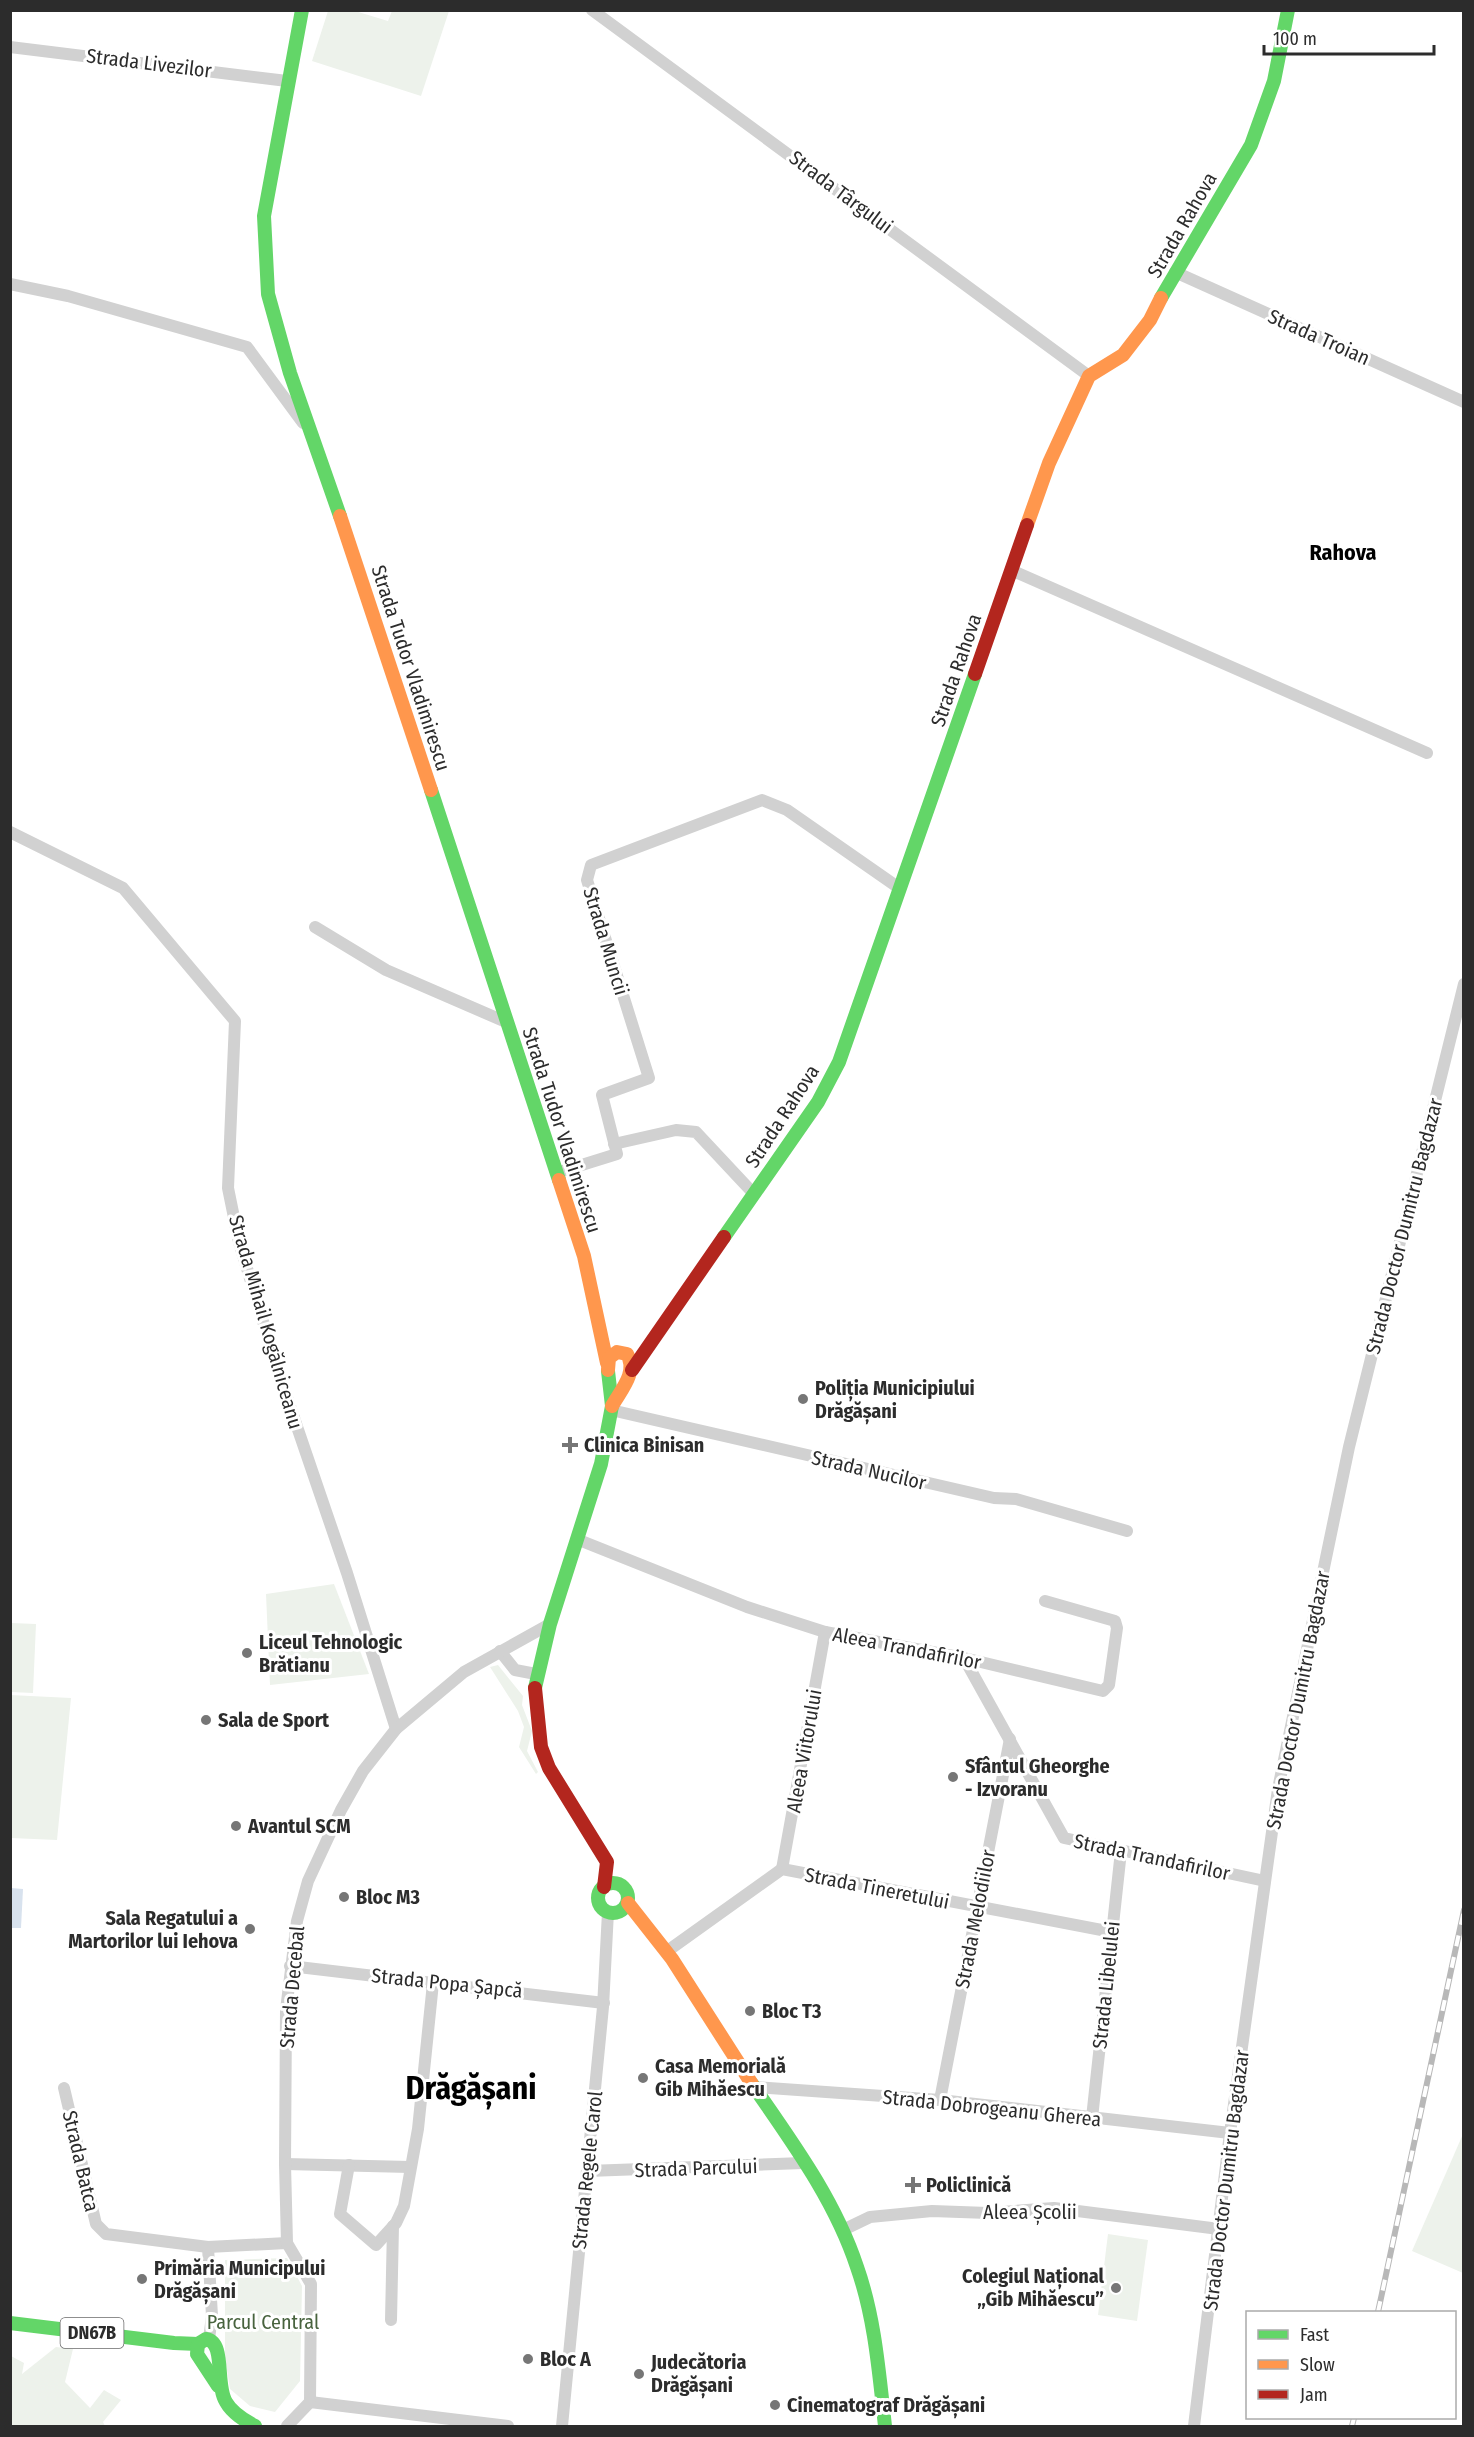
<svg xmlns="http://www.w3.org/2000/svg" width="1474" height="2437" viewBox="0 0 1474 2437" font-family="'Fira Sans Condensed',sans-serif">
<rect width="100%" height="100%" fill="#fff"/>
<g fill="#edf2eb">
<path d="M 328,11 L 355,11 L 388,21 L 392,11 L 449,11 L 421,96 L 312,61 Z"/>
<path d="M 334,1584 L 369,1674 L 270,1685 L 266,1594 Z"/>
<path d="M 11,1623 L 36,1624 L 33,1693 L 11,1692 Z"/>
<path d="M 498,1665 L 523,1696 L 522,1705 L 532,1731 L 527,1751 L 538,1772 L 536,1774 L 519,1747 L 524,1727 L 518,1711 L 490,1667 Z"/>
<path d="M 10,1695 L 71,1698 L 57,1840 L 11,1838 Z"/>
<path d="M 1463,2134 L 1464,2273 L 1463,2273 L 1412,2251 Z"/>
<path d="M 1108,2234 L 1148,2240 L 1137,2321 L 1098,2315 Z"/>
<path d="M 287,2258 L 302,2286 L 300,2381 L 275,2412 L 250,2406 L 230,2389 L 225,2358 L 225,2260 Z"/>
<path d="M 56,2347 L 73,2349 L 65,2382 L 90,2408 L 104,2390 L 121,2400 L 103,2422 L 105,2426 L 11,2426 L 11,2356 L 24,2363 L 22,2374 Z"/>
</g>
<path fill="#d8e2ee" d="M 11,1888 L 23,1889 L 21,1928 L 11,1928 Z"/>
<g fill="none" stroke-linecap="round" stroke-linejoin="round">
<g stroke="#d1d1d1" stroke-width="12">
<path d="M 592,10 L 1089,376"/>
<path d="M 10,47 L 287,81"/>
<path d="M 1175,272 L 1464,402"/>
<path d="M 10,284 L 68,296 L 247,347 L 303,423"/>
<path d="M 1011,570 L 1427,753"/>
<path d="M 10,832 L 123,888 L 235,1021 L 228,1188 L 239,1242 L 279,1374 L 347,1573 L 396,1729"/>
<path d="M 315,927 L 386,970 L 506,1022"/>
<path d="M 614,1144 L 676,1130 L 696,1132 L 754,1194"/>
<path d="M 556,1173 L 617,1154 L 602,1095 L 649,1078 L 587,880 L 591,865 L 762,800 L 787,810 L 899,888"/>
<path d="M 611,1410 L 994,1498 L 1016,1499 L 1127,1531"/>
<path d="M 579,1540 L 747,1607 L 825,1632 L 964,1658 L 1103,1691 L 1109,1685 L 1117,1628 L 1115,1621 L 1045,1601"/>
<path d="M 500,1651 L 515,1670 L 536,1674"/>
<path d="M 964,1658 L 1064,1838 L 1265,1881"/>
<path d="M 782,1869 L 825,1632"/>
<path d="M 666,1952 L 782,1869 L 1112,1932"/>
<path d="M 290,1966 L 604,2003"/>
<path d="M 754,2087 L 940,2100 L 1230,2133"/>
<path d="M 64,2088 L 96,2224 L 106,2234 L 208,2247 L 287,2243"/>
<path d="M 940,2100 L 1010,1739"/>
<path d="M 1092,2118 L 1121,1851"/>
<path d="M 285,2164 L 410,2167"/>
<path d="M 349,2165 L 340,2214 L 376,2245 L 396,2223 L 404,2206 L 418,2129 L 433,1983"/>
<path d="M 588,2171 L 803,2163"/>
<path d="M 843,2230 L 870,2217 L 932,2211 L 988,2213 L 1054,2208 L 1219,2229"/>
<path d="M 208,2247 L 212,2316 L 209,2339"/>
<path d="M 391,2320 L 393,2226"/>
<path d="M 310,2402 L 311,2284 L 287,2243 L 285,2164 L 286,2010 L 297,1921 L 308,1881 L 341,1810 L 363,1771 L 396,1729 L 464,1672 L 550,1624"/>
<path d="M 310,2402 L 508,2426"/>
<path d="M 287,2426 L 310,2402"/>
<path d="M 562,2426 L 603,2007 L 608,1912"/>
<path d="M 1194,2426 L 1230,2133 L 1278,1789 L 1349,1447 L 1464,984"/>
</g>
<g stroke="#63d668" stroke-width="14">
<path d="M 302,10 L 264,216 L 268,294 L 290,373 L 340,516"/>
<path d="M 1161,298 L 1251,145 L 1274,81 L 1288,10"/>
<path d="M 431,790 L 559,1180"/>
<path d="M 724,1237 L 818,1102 L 839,1062 L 975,674"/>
<path d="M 535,1688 L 550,1624 L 601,1464 L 612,1406 L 608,1371"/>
<circle cx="613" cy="1898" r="15"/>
<path d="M 752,2084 C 792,2142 835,2200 857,2267 C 875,2318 879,2373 885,2426"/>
<path d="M 10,2323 L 174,2343 L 198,2344 L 206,2339 C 226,2342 215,2385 226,2402 C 232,2413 244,2420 255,2426"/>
<path d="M 198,2344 L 197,2354 L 218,2386"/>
</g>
<g stroke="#ff974d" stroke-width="14">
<path d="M 340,516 L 431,790"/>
<path d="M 1027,525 L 1049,463 L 1089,376 L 1123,355 L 1150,320 L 1161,298"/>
<path d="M 559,1180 L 584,1256 L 607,1363"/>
<path d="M 608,1370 L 609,1358 L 617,1352 L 627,1354 C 638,1372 621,1390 612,1406"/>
<path d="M 628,1903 L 672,1959 L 752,2084"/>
</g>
<g stroke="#b3261e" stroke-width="14">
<path d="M 975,674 L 1027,525"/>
<path d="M 632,1370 L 724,1237"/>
<path d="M 535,1688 L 541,1747 L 549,1768 L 607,1862 L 604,1887"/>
</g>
<g stroke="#b8b8b8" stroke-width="6">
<g id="rail">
<path d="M 1378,2312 L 1464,1910"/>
<path d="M 1352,2426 L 1354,2418"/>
</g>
</g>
<use href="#rail" stroke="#fff" stroke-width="4" stroke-dasharray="11" stroke-linecap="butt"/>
</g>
<g fill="#767676" stroke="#fff" stroke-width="2">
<circle cx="803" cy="1399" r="6"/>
<path d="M567 1436h6v6h6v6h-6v6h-6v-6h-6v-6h6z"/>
<circle cx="247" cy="1653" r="6"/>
<circle cx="206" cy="1720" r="6"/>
<circle cx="953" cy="1777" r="6"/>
<circle cx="236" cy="1826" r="6"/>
<circle cx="344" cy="1897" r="6"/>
<circle cx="250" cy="1929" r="6"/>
<circle cx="750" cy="2011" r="6"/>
<circle cx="643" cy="2078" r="6"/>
<path d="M910 2176h6v6h6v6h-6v6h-6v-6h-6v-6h6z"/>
<circle cx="142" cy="2279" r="6"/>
<circle cx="1116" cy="2288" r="6"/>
<circle cx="528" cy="2359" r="6"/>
<circle cx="639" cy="2374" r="6"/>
<circle cx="775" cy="2405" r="6"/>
</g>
<g text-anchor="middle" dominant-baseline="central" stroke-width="6" stroke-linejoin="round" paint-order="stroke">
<rect fill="#fff" stroke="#6b6b6b" stroke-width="1.5" x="60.5" y="2318" width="63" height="30" rx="4.5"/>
<g font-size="18" font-weight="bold" fill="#2c2c2c">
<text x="92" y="2333">DN67B</text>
</g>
<g font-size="20" fill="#2c2c2c" stroke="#fff">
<text transform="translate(149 63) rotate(7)">Strada Livezilor</text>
<text transform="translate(841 192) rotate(37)">Strada Târgului</text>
<text transform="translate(1182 225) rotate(-60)">Strada Rahova</text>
<text transform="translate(1319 337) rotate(24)">Strada Troian</text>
<text transform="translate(411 668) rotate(72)">Strada Tudor Vladimirescu</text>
<text transform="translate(956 670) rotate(-71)">Strada Rahova</text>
<text transform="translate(606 941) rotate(73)">Strada Muncii</text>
<text transform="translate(782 1116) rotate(-57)">Strada Rahova</text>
<text transform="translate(562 1130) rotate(72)">Strada Tudor Vladimirescu</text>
<text transform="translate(1404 1226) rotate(-76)">Strada Doctor Dumitru Bagdazar</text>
<text transform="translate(266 1322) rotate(74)">Strada Mihail Kogălniceanu</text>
<text transform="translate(869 1470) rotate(13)">Strada Nucilor</text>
<text transform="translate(907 1648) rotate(11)">Aleea Trandafirilor</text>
<text transform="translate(1298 1700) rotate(-79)">Strada Doctor Dumitru Bagdazar</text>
<text transform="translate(804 1751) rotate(-80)">Aleea Viitorului</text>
<text transform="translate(1152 1857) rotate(12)">Strada Trandafirilor</text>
<text transform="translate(877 1888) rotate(11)">Strada Tineretului</text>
<text transform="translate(975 1919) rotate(-79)">Strada Melodiilor</text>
<text transform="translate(447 1983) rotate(6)">Strada Popa Șapcă</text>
<text transform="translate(1106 1985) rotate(-84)">Strada Libelulei</text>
<text transform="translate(292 1987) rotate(-85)">Strada Decebal</text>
<text transform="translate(992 2108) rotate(6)">Strada Dobrogeanu Gherea</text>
<text transform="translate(81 2161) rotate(77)">Strada Batca</text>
<text transform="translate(696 2168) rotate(-2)">Strada Parcului</text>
<text transform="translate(587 2170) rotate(-84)">Strada Regele Carol</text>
<text transform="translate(1226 2180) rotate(-83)">Strada Doctor Dumitru Bagdazar</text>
<text x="1030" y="2212">Aleea Școlii</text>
</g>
<g font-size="20" font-weight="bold" fill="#2c2c2c" stroke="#fff" text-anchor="start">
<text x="815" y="1388">Poliția Municipiului<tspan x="815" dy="23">Drăgășani</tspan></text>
<text x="584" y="1445">Clinica Binisan</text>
<text x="259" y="1642">Liceul Tehnologic<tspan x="259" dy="23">Brătianu</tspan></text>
<text x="218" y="1720">Sala de Sport</text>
<text x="965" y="1766">Sfântul Gheorghe<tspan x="965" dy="23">- Izvoranu</tspan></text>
<text x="248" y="1826">Avantul SCM</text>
<text x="356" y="1897">Bloc M3</text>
<text x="238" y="1918" text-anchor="end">Sala Regatului a<tspan x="238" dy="23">Martorilor lui Iehova</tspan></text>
<text x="762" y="2011">Bloc T3</text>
<text x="655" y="2066">Casa Memorială<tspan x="655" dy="23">Gib Mihăescu</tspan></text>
<text x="926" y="2185">Policlinică</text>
<text x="154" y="2268">Primăria Municipului<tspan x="154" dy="23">Drăgășani</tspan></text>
<text x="1104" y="2276" text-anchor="end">Colegiul Național<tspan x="1104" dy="23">„Gib Mihăescu”</tspan></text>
<text x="540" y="2359">Bloc A</text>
<text x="651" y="2362">Judecătoria<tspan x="651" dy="23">Drăgășani</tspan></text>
<text x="787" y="2405">Cinematograf Drăgășani</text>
</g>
<g font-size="20" fill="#48633e" stroke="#fff">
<text x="263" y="2322">Parcul Central</text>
</g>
<g font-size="22" font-weight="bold" fill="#000" stroke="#fff">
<text x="1343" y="552">Rahova</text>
</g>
<g font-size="32" font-weight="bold" fill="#000" stroke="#fff">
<text x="471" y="2088">Drăgășani</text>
</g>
</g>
<rect width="1474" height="2437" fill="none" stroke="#2c2c2c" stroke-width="24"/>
<rect x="1246" y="2311" width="210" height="108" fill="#ffffff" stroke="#ababab" stroke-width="1.5"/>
<rect x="1258" y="2330" width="30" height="9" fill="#63d668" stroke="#ababab" stroke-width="1.5"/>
<text x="1300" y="2341" font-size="18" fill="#2c2c2c">Fast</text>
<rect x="1258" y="2360" width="30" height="9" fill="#ff974d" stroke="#ababab" stroke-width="1.5"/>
<text x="1300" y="2371" font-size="18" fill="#2c2c2c">Slow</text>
<rect x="1258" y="2390" width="30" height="9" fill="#b3261e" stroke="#ababab" stroke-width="1.5"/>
<text x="1300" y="2401" font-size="18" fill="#2c2c2c">Jam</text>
<path d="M1264 45v9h170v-9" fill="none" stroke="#2c2c2c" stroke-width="3"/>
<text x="1273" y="45" font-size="18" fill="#2c2c2c" stroke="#ffffff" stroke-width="4.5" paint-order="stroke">100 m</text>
</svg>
